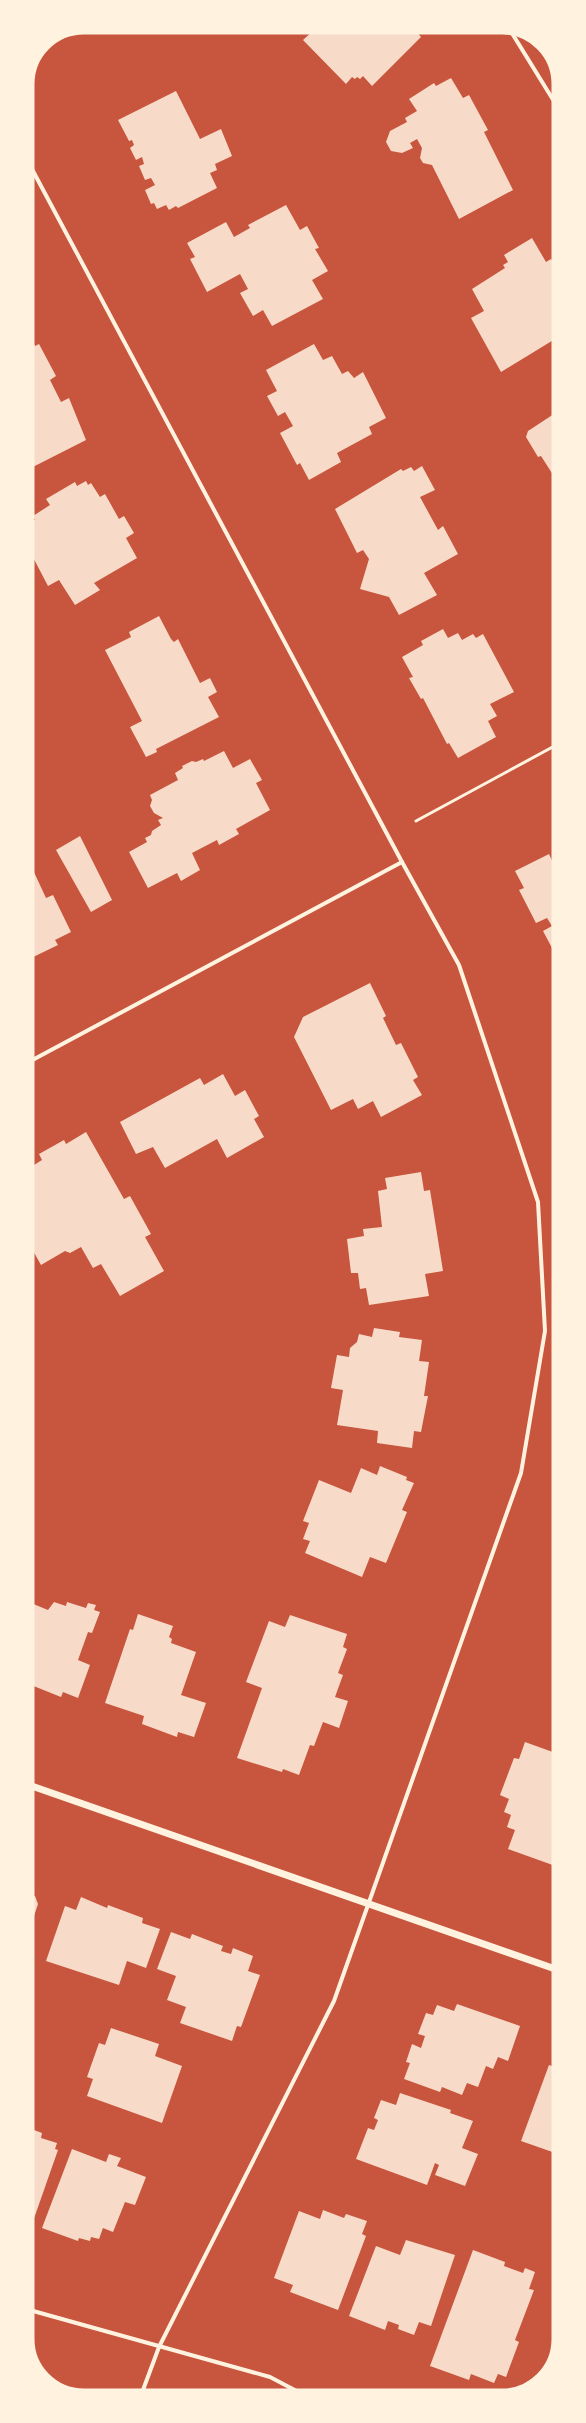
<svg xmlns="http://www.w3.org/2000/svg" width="586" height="2423" viewBox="0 0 586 2423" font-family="Rubik,sans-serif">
<rect width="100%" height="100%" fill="#c8553d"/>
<g fill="#f7dbc8">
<path d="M 309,25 L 411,25 L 421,37 L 372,86 L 363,76 L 360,79 L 357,77 L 355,79 L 352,77 L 346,84 L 303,40 L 314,30 Z"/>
<path d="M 451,78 L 463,98 L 469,95 L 488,130 L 484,132 L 513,190 L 459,219 L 432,165 L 423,163 L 420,158 L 422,148 L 417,139 L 410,143 L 413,148 L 402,153 L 391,151 L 386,142 L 390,131 L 407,122 L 405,118 L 417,111 L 409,99 L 434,83 L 436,86 Z"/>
<path d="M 176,91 L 200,139 L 221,129 L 232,156 L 215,164 L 217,170 L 210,173 L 217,188 L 178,208 L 176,206 L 169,210 L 166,205 L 157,209 L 154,203 L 151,204 L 145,190 L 155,185 L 151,178 L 145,180 L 139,166 L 144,164 L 142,157 L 136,160 L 130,148 L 134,145 L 132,140 L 129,141 L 118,120 Z"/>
<path d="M 286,205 L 300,230 L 307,226 L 319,248 L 315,249 L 328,271 L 312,280 L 323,299 L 272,326 L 263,310 L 253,316 L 240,293 L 248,289 L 240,274 L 207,292 L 190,259 L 195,257 L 187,243 L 226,222 L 234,237 L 250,228 L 248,225 Z"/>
<path d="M 532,238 L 546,262 L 551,259 L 560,274 L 560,279 L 555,282 L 560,291 L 560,336 L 501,372 L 471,318 L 484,311 L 472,289 L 505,268 L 503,265 L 508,262 L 504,255 Z"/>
<path d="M 29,333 L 35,346 L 39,344 L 56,376 L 50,380 L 61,402 L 69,398 L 86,440 L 25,471 L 25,335 Z"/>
<path d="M 314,344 L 323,360 L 332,356 L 342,374 L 348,371 L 354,378 L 363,372 L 386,418 L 369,427 L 372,434 L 337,453 L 341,462 L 309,480 L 300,463 L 297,465 L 280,433 L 293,426 L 285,412 L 278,416 L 267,396 L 277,391 L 266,370 Z"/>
<path d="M 560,387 L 560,404 L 553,392 Z"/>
<path d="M 560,410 L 560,479 L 557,481 L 541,456 L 538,457 L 526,437 L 528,431 Z"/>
<path d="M 422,466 L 435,490 L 420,497 L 438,530 L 443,526 L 458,554 L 424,573 L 437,595 L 399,615 L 389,597 L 360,589 L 369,559 L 363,550 L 357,553 L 335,509 L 401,469 L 403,471 L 411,467 L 414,471 Z"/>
<path d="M 86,481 L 88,485 L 91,483 L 100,497 L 105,494 L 119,519 L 124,516 L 134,533 L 126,538 L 137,558 L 94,583 L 100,590 L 75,605 L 59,580 L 48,586 L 25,542 L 25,525 L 35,520 L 33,516 L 50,505 L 46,499 L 75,482 L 77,486 Z"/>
<path d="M 159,616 L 171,639 L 174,642 L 178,639 L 200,683 L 210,678 L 217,692 L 208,697 L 219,717 L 156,749 L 157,752 L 146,757 L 130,727 L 142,721 L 105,650 L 131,637 L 129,632 Z"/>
<path d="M 443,629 L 448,638 L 458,633 L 462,640 L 473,634 L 476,638 L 483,634 L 514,692 L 490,704 L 497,716 L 488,721 L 496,737 L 458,758 L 449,743 L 447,744 L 423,698 L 421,699 L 409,678 L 413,677 L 402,657 L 423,645 L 421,641 Z"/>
<path d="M 224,751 L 233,768 L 250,759 L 262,780 L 256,783 L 270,810 L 236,829 L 239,834 L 219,845 L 217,840 L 192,853 L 200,870 L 181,881 L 177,873 L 148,888 L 129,852 L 147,842 L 145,838 L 151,835 L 152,831 L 161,825 L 158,820 L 163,818 L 154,813 L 150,806 L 152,800 L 150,795 L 178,780 L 175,773 L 183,768 L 182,766 L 192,761 L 196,762 L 203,759 L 204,761 Z"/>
<path d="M 80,836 L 112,900 L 91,912 L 56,850 Z"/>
<path d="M 549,854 L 555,867 L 560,865 L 560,951 L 557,945 L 552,948 L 543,931 L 552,926 L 547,918 L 536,923 L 519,890 L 524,888 L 515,871 Z"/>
<path d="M 33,870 L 46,898 L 53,895 L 71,932 L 55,940 L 58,945 L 25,961 L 25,874 Z"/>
<path d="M 370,983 L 386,1016 L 383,1018 L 396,1045 L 401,1043 L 418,1077 L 413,1080 L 422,1095 L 381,1117 L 373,1101 L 358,1109 L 353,1099 L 331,1110 L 294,1037 L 303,1017 Z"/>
<path d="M 223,1074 L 235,1096 L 245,1090 L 259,1116 L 254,1119 L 264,1137 L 227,1158 L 217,1139 L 165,1168 L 153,1147 L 136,1154 L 120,1122 L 200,1078 L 204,1085 Z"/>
<path d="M 86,1132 L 124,1199 L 130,1196 L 151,1234 L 145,1237 L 164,1271 L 120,1296 L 101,1264 L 93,1268 L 81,1247 L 70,1253 L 65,1251 L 41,1265 L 26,1238 L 26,1185 L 32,1181 L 26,1170 L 42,1160 L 39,1154 L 64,1140 L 66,1144 Z"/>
<path d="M 421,1172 L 424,1191 L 430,1190 L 443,1271 L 425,1274 L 429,1296 L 369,1305 L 366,1288 L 360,1289 L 358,1273 L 351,1273 L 347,1239 L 364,1236 L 363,1229 L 382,1227 L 378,1191 L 387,1189 L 385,1178 Z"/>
<path d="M 374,1328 L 400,1332 L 399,1337 L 422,1340 L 419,1361 L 429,1362 L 424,1396 L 428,1396 L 421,1432 L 414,1431 L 412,1448 L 377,1443 L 378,1431 L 337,1425 L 343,1390 L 331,1388 L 337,1355 L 349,1357 L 350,1348 L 357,1342 L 359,1334 L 372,1337 Z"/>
<path d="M 380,1466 L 407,1477 L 406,1480 L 414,1483 L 402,1510 L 407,1512 L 386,1563 L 370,1557 L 362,1577 L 305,1553 L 310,1541 L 303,1539 L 309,1523 L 303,1521 L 319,1480 L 351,1493 L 361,1468 L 377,1475 Z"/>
<path d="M 26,1601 L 48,1610 L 54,1602 L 66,1606 L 67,1602 L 86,1608 L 88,1603 L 96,1605 L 94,1610 L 100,1612 L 92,1633 L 88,1632 L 78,1660 L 90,1665 L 78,1698 L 63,1692 L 61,1697 L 31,1685 L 34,1676 L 26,1673 Z"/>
<path d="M 138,1614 L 173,1626 L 169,1637 L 172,1639 L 171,1643 L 196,1652 L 181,1695 L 206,1703 L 194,1737 L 178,1732 L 177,1737 L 142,1724 L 144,1716 L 105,1703 L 130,1629 L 133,1630 Z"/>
<path d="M 290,1615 L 347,1634 L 343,1647 L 347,1649 L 338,1673 L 343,1675 L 335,1697 L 348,1701 L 339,1728 L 323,1722 L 314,1746 L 310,1745 L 299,1775 L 283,1769 L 282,1772 L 237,1758 L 262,1688 L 246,1682 L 269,1621 L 285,1627 Z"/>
<path d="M 525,1742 L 561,1755 L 561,1868 L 508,1849 L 515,1830 L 507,1827 L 511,1815 L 504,1812 L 509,1799 L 500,1795 L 514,1758 L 519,1759 Z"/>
<path d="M 26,1892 L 35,1896 L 38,1904 L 33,1919 L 27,1921 L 26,1924 Z"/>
<path d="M 81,1897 L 107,1908 L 108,1905 L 143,1918 L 142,1923 L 160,1929 L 146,1968 L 127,1961 L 119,1985 L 46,1961 L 65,1906 L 76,1910 Z"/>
<path d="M 171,1932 L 190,1939 L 192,1934 L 223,1946 L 221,1951 L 231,1954 L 233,1948 L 253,1956 L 248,1971 L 260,1975 L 241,2027 L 237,2026 L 232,2041 L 180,2023 L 186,2007 L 167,2000 L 176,1976 L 157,1969 Z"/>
<path d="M 457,2004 L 520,2026 L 508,2061 L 498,2057 L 493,2069 L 486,2066 L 478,2087 L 467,2083 L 462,2095 L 442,2087 L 440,2092 L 404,2079 L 410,2063 L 406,2062 L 412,2044 L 421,2048 L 425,2036 L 418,2034 L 426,2013 L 433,2015 L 437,2005 L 454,2011 Z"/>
<path d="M 111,2028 L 159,2044 L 155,2056 L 182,2066 L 162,2123 L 87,2096 L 93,2079 L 87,2077 L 99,2043 L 105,2045 Z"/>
<path d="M 549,2065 L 561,2069 L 561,2155 L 521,2141 Z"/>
<path d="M 400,2093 L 451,2110 L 450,2113 L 473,2121 L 462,2148 L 478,2154 L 465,2186 L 435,2175 L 439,2165 L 435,2163 L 427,2185 L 356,2159 L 368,2128 L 374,2130 L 378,2120 L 374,2118 L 381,2100 L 396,2105 Z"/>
<path d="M 26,2127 L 42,2133 L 41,2138 L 57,2143 L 55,2149 L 58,2150 L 31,2227 L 26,2225 Z"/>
<path d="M 72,2149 L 106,2162 L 109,2154 L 121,2158 L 117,2166 L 146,2177 L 135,2205 L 125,2202 L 113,2232 L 103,2228 L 99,2239 L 91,2237 L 90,2241 L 79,2238 L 78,2241 L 42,2228 Z"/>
<path d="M 323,2210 L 344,2218 L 346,2214 L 367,2221 L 362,2234 L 366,2236 L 338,2310 L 290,2292 L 293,2285 L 274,2278 L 299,2211 L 320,2219 Z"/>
<path d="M 406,2240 L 455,2255 L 431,2326 L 419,2322 L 414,2335 L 398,2329 L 399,2325 L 388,2321 L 385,2330 L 349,2316 L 376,2246 L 400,2255 Z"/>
<path d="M 473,2250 L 505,2262 L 504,2266 L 523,2273 L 525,2268 L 535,2272 L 529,2289 L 534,2290 L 515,2340 L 519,2342 L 506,2377 L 498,2374 L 494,2383 L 471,2374 L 469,2380 L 430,2366 Z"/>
<path d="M 531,2379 L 534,2385 L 513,2397 L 506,2397 Z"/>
</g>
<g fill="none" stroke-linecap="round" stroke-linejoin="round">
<path stroke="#fff3e0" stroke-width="3" d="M 416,821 L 560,743"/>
<g stroke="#fff3e0" stroke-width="4">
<path d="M 507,25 L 560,111"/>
<path d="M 25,156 L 402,862 L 459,965 L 538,1202 L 545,1331 L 521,1473 L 334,2001 L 159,2347 L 140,2398"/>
<path d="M 25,1064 L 402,862"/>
<path d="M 26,2309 L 270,2377 L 308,2397"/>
</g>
<path stroke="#fff3e0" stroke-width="7" d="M 26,1784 L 561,1971"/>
</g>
<path d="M0 0H586V2423H0ZM84 32H502A52 52 0 0 1 554 84V2339A52 52 0 0 1 502 2391H84A52 52 0 0 1 32 2339V84A52 52 0 0 1 84 32Z" fill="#fff3e0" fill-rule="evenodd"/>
<path fill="none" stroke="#fff3e0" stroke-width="5" d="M84 32H502A52 52 0 0 1 554 84V2339A52 52 0 0 1 502 2391H84A52 52 0 0 1 32 2339V84A52 52 0 0 1 84 32Z"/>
</svg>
